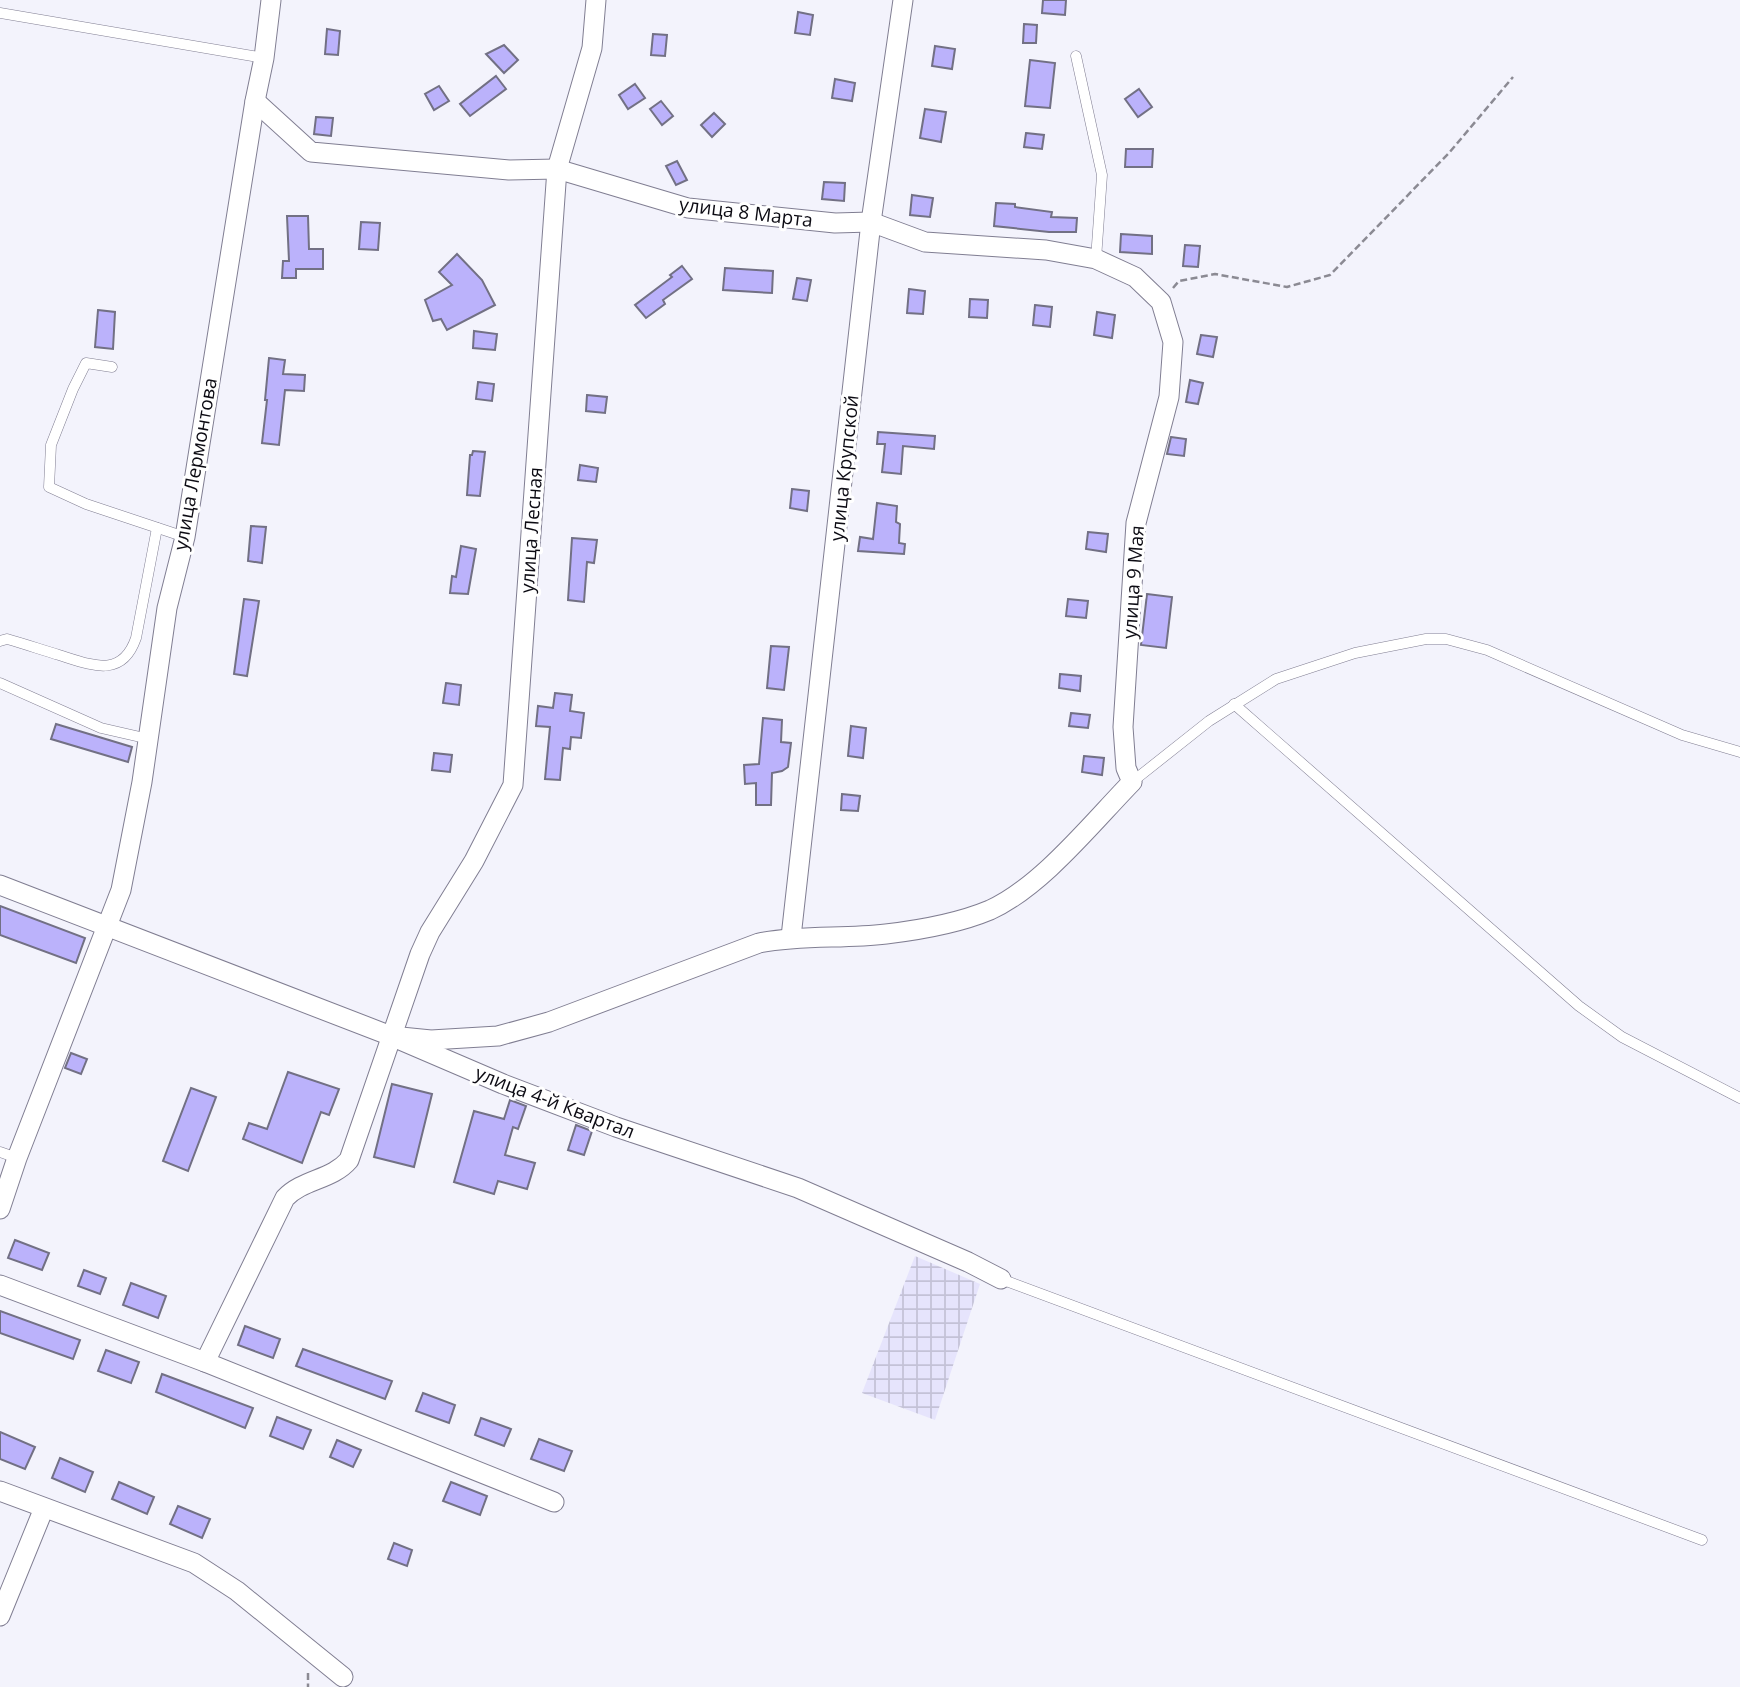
<svg xmlns="http://www.w3.org/2000/svg" width="1740" height="1687" viewBox="0 0 1740 1687" font-family="'Open Sans',sans-serif">
<defs>
<pattern id="industrial-grid" width="8" height="8" patternUnits="userSpaceOnUse" patternTransform="scale(1.75)"><rect width="8" height="8" fill="#e6e4fc"/><path d="M0 4h8M4 0v8" fill="none" stroke="#c4c2d7"/></pattern>
</defs>
<rect width="100%" height="100%" fill="#f3f3fc"/>
<path fill="url(#industrial-grid)" d="M 915,1256 L 980,1284 L 935,1420 L 862,1393 Z"/>
<g fill="#bbb2fb" stroke="#727084" stroke-width="2">
<path d="M 1043,0 L 1066,0 L 1065,15 L 1042,13 Z"/>
<path d="M 798,12 L 813,15 L 810,35 L 795,33 Z"/>
<path d="M 1024,24 L 1037,25 L 1036,43 L 1023,43 Z"/>
<path d="M 327,29 L 340,31 L 338,55 L 325,54 Z"/>
<path d="M 653,34 L 667,35 L 665,56 L 651,55 Z"/>
<path d="M 504,45 L 518,60 L 504,73 L 486,54 Z"/>
<path d="M 935,46 L 955,49 L 952,69 L 932,66 Z"/>
<path d="M 1030,60 L 1055,63 L 1050,108 L 1025,106 Z"/>
<path d="M 496,76 L 506,89 L 470,116 L 460,104 Z"/>
<path d="M 835,79 L 855,83 L 852,101 L 832,98 Z"/>
<path d="M 635,84 L 645,98 L 628,109 L 619,95 Z"/>
<path d="M 439,86 L 449,101 L 434,110 L 425,94 Z"/>
<path d="M 1139,89 L 1152,107 L 1138,117 L 1125,99 Z"/>
<path d="M 661,101 L 673,116 L 662,125 L 650,109 Z"/>
<path d="M 925,109 L 946,112 L 941,142 L 920,138 Z"/>
<path d="M 714,113 L 725,124 L 712,137 L 701,125 Z"/>
<path d="M 316,117 L 333,118 L 331,136 L 314,134 Z"/>
<path d="M 1026,133 L 1044,135 L 1042,149 L 1024,147 Z"/>
<path d="M 1126,149 L 1153,149 L 1152,167 L 1125,167 Z"/>
<path d="M 677,161 L 687,180 L 676,185 L 666,166 Z"/>
<path d="M 824,182 L 845,183 L 844,201 L 822,199 Z"/>
<path d="M 912,195 L 933,198 L 930,217 L 910,215 Z"/>
<path d="M 996,203 L 1015,204 L 1015,207 L 1052,212 L 1051,217 L 1077,218 L 1076,232 L 1049,232 L 994,226 Z"/>
<path d="M 287,216 L 308,216 L 309,249 L 323,249 L 323,269 L 296,269 L 296,278 L 282,278 L 283,261 L 289,261 Z"/>
<path d="M 361,222 L 380,223 L 378,250 L 359,249 Z"/>
<path d="M 1121,234 L 1152,236 L 1152,254 L 1120,252 Z"/>
<path d="M 1185,245 L 1200,246 L 1198,267 L 1183,266 Z"/>
<path d="M 457,254 L 482,280 L 495,305 L 447,330 L 441,319 L 433,321 L 425,300 L 452,285 L 439,272 Z"/>
<path d="M 682,266 L 692,279 L 663,300 L 665,304 L 646,318 L 635,305 L 672,277 L 670,275 Z"/>
<path d="M 725,268 L 773,271 L 772,293 L 723,290 Z"/>
<path d="M 797,278 L 811,280 L 807,301 L 793,299 Z"/>
<path d="M 909,289 L 925,291 L 923,314 L 907,313 Z"/>
<path d="M 970,299 L 988,300 L 987,318 L 969,317 Z"/>
<path d="M 1035,305 L 1052,307 L 1050,327 L 1033,325 Z"/>
<path d="M 98,310 L 115,312 L 113,349 L 95,347 Z"/>
<path d="M 1097,312 L 1115,315 L 1112,338 L 1094,335 Z"/>
<path d="M 474,331 L 497,334 L 495,350 L 473,348 Z"/>
<path d="M 1201,335 L 1217,337 L 1213,357 L 1197,354 Z"/>
<path d="M 269,358 L 285,360 L 283,374 L 305,375 L 304,391 L 285,390 L 279,445 L 262,443 L 267,400 L 265,400 Z"/>
<path d="M 1190,380 L 1203,383 L 1198,404 L 1186,402 Z"/>
<path d="M 478,382 L 494,384 L 492,401 L 476,399 Z"/>
<path d="M 587,395 L 607,397 L 605,413 L 586,411 Z"/>
<path d="M 878,432 L 935,436 L 934,449 L 903,446 L 901,474 L 882,472 L 885,444 L 877,444 Z"/>
<path d="M 1171,437 L 1186,439 L 1184,456 L 1167,454 Z"/>
<path d="M 473,451 L 485,452 L 480,496 L 467,495 L 470,455 L 472,455 Z"/>
<path d="M 580,465 L 598,468 L 596,482 L 578,480 Z"/>
<path d="M 792,489 L 809,491 L 807,511 L 790,508 Z"/>
<path d="M 877,503 L 897,506 L 896,522 L 900,524 L 899,543 L 905,544 L 904,554 L 858,551 L 860,537 L 873,539 Z"/>
<path d="M 251,526 L 266,527 L 262,563 L 248,561 Z"/>
<path d="M 1088,532 L 1108,534 L 1106,552 L 1086,549 Z"/>
<path d="M 572,538 L 597,540 L 594,563 L 587,562 L 584,602 L 568,600 Z"/>
<path d="M 461,546 L 476,549 L 468,594 L 450,593 L 452,576 L 456,577 Z"/>
<path d="M 1147,594 L 1172,597 L 1166,648 L 1141,645 Z"/>
<path d="M 244,599 L 259,601 L 247,676 L 234,674 Z"/>
<path d="M 1068,599 L 1088,601 L 1086,618 L 1066,616 Z"/>
<path d="M 771,646 L 789,647 L 784,690 L 767,688 Z"/>
<path d="M 1060,674 L 1081,676 L 1080,691 L 1059,688 Z"/>
<path d="M 446,683 L 461,685 L 459,705 L 443,703 Z"/>
<path d="M 555,693 L 572,695 L 570,711 L 584,713 L 581,738 L 571,737 L 570,749 L 563,748 L 560,780 L 545,779 L 550,727 L 536,726 L 538,706 L 553,708 Z"/>
<path d="M 1071,713 L 1090,715 L 1088,728 L 1069,726 Z"/>
<path d="M 763,718 L 782,720 L 781,742 L 791,743 L 788,767 L 782,771 L 772,773 L 771,805 L 756,805 L 756,783 L 745,784 L 744,765 L 759,764 Z"/>
<path d="M 56,724 L 132,747 L 128,762 L 51,739 Z"/>
<path d="M 851,726 L 866,728 L 863,758 L 848,756 Z"/>
<path d="M 434,753 L 452,755 L 450,772 L 432,770 Z"/>
<path d="M 1084,756 L 1104,758 L 1102,775 L 1082,772 Z"/>
<path d="M 842,794 L 860,796 L 858,811 L 841,810 Z"/>
<path d="M 0,906 L 85,938 L 76,963 L 0,935 Z"/>
<path d="M 71,1053 L 87,1059 L 81,1074 L 65,1068 Z"/>
<path d="M 288,1072 L 339,1089 L 329,1115 L 321,1112 L 302,1163 L 243,1139 L 249,1123 L 267,1129 Z"/>
<path d="M 392,1084 L 432,1094 L 414,1167 L 374,1157 Z"/>
<path d="M 191,1088 L 216,1097 L 188,1171 L 163,1161 Z"/>
<path d="M 510,1100 L 526,1106 L 518,1129 L 513,1127 L 505,1155 L 535,1163 L 527,1189 L 498,1181 L 494,1194 L 454,1182 L 474,1111 L 504,1119 Z"/>
<path d="M 576,1125 L 592,1131 L 584,1155 L 568,1150 Z"/>
<path d="M 15,1240 L 49,1253 L 42,1270 L 8,1258 Z"/>
<path d="M 84,1270 L 106,1278 L 100,1294 L 78,1286 Z"/>
<path d="M 131,1283 L 166,1296 L 158,1318 L 123,1305 Z"/>
<path d="M 0,1311 L 80,1340 L 73,1359 L 0,1333 Z"/>
<path d="M 245,1326 L 280,1339 L 273,1358 L 238,1345 Z"/>
<path d="M 303,1349 L 392,1381 L 385,1399 L 296,1366 Z"/>
<path d="M 106,1350 L 139,1362 L 131,1383 L 98,1371 Z"/>
<path d="M 162,1374 L 253,1408 L 245,1428 L 156,1392 Z"/>
<path d="M 423,1393 L 455,1405 L 449,1423 L 416,1411 Z"/>
<path d="M 277,1417 L 311,1430 L 303,1449 L 270,1436 Z"/>
<path d="M 481,1418 L 511,1429 L 504,1446 L 475,1435 Z"/>
<path d="M 0,1432 L 35,1447 L 25,1469 L 0,1459 Z"/>
<path d="M 539,1439 L 572,1451 L 564,1471 L 531,1459 Z"/>
<path d="M 337,1440 L 361,1450 L 353,1467 L 330,1457 Z"/>
<path d="M 60,1458 L 93,1472 L 85,1492 L 52,1478 Z"/>
<path d="M 119,1482 L 154,1497 L 147,1514 L 112,1499 Z"/>
<path d="M 451,1482 L 487,1496 L 480,1515 L 443,1501 Z"/>
<path d="M 178,1506 L 210,1519 L 202,1538 L 170,1524 Z"/>
<path d="M 394,1543 L 412,1550 L 407,1566 L 388,1559 Z"/>
</g>
<g fill="none" stroke-linecap="round" stroke-linejoin="round">
<g stroke="#807e92" stroke-width="11">
<g id="service">
<path d="M 0,13 L 264,58"/>
<path d="M 1076,56 L 1102,175 L 1096,259"/>
<path d="M 112,367 L 86,363 L 73,389 L 51,445 L 49,487 L 86,504 L 185,537"/>
<path d="M 0,641 L 7,639 C 25,644 42,650 59,655 C 91,665 122,679 136,638 L 157,528"/>
<path d="M 0,683 L 101,728 L 149,739"/>
<path d="M 1234,704 L 1579,1006 L 1622,1037 L 1740,1098"/>
<path d="M 1132,782 L 1209,721 L 1276,679 L 1355,653 L 1426,639 L 1446,639 L 1487,650 L 1682,735 L 1740,752"/>
<path d="M 0,1152 L 17,1158"/>
<path d="M 1001,1279 L 1702,1540"/>
</g>
</g>
<g stroke="#807e92" stroke-width="21">
<g id="minor">
<path d="M 255,101 L 311,152 L 509,170 L 557,169 L 688,208 L 835,223 L 871,222 L 925,242 L 1046,250 L 1096,259 L 1135,277 L 1161,302 L 1173,342 L 1169,397 L 1136,523 L 1123,727 L 1126,768 L 1132,782 C 1092,823 1041,887 990,910 C 959,923 920,930 886,934 C 843,939 801,935 759,943 L 549,1022 L 498,1036 L 431,1040 L 391,1036"/>
<path d="M 0,885 L 391,1036 L 503,1084 L 616,1127 L 798,1188 L 968,1262 L 1001,1279"/>
<path d="M 791,937 L 871,222 L 903,0"/>
<path d="M 0,1209 L 17,1158 L 121,890 L 142,782 L 167,608 L 185,537 L 255,101 L 264,58 L 271,0"/>
<path d="M 0,1285 L 205,1362 L 554,1502"/>
<path d="M 205,1362 L 285,1198 C 303,1179 332,1180 349,1160 L 420,954 L 430,932 L 474,861 L 513,785 L 557,169 L 592,48 L 596,0"/>
<path d="M 0,1491 L 194,1563 L 237,1591 L 343,1677"/>
<path d="M 0,1616 L 44,1508"/>
</g>
</g>
<g stroke="#8b8a93" stroke-width="2.5" stroke-dasharray="7 3.5" stroke-linecap="butt">
<path d="M 1173,288 L 1179,281 L 1215,274 L 1287,287 L 1330,275 L 1449,153 L 1513,77"/>
<path d="M 308,1673 L 308,1687"/>
</g>
<use href="#service" stroke="#fff" stroke-width="10"/>
<use href="#minor" stroke="#fff" stroke-width="19"/>
</g>
<g text-anchor="middle" dominant-baseline="central" stroke-width="6" stroke-linejoin="round" paint-order="stroke">
<g font-size="19" fill="#0c0b13" stroke="#fff">
<text transform="translate(746 212) rotate(7)">улица 8 Марта</text>
<text transform="translate(195 464) rotate(-80)">улица Лермонтова</text>
<text transform="translate(844 468) rotate(-84)">улица Крупской</text>
<text transform="translate(531 530) rotate(-86)">улица Лесная</text>
<text transform="translate(1133 582) rotate(-86)">улица 9 Мая</text>
<text transform="translate(555 1102) rotate(21)">улица 4-й Квартал</text>
</g>
</g>
</svg>
